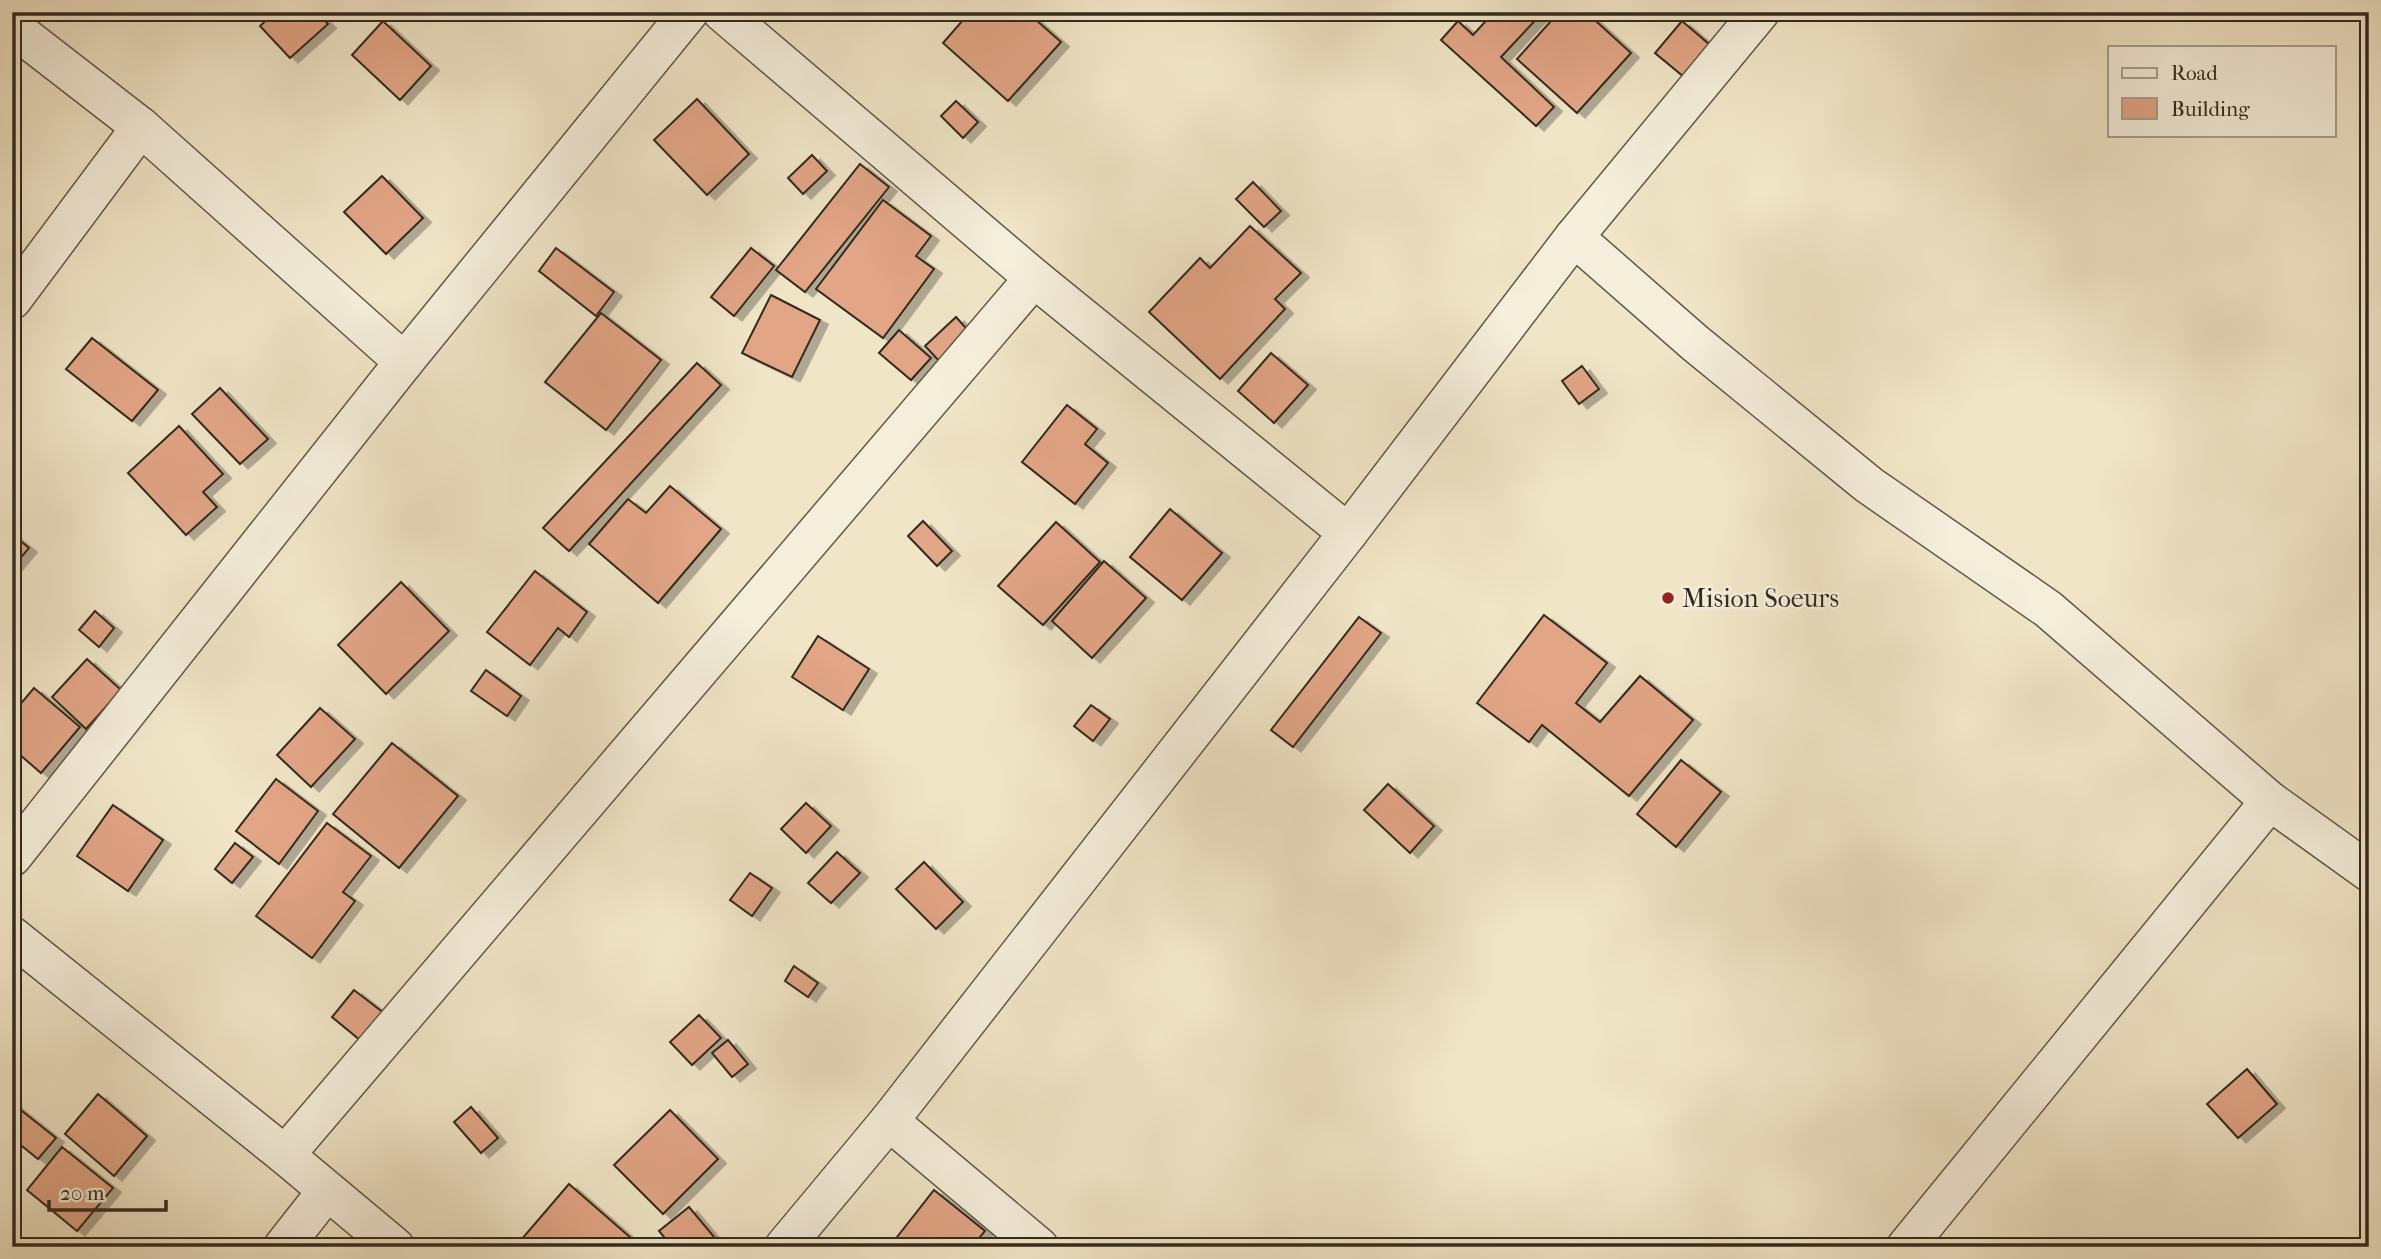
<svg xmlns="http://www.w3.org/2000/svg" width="2381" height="1259" viewBox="0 0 2381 1259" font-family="'IM FELL French Canon',serif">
<defs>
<filter id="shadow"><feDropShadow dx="8" dy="4.5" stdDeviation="0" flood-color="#0004"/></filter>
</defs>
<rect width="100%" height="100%" fill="#f0e5c7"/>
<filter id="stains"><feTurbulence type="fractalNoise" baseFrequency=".00286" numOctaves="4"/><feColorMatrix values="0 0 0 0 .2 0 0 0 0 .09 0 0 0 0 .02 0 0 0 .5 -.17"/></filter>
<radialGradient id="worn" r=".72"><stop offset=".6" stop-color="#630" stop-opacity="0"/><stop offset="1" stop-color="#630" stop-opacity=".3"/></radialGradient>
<g fill="#e2a586" stroke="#332a1e" stroke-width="2" filter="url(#shadow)">
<path d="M 275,12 L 317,12 L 328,24 L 290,58 L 260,26 Z"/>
<path d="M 970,12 L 1027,12 L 1061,42 L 1008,101 L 943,43 Z"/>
<path d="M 1494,12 L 1543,12 L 1501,57 L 1554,107 L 1536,126 L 1441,40 L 1458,21 L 1473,35 Z"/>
<path d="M 1559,12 L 1586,12 L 1631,53 L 1577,113 L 1517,59 Z"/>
<path d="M 383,21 L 431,66 L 400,100 L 352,55 Z"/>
<path d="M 1682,21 L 1710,45 L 1684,77 L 1655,53 Z"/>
<path d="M 697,99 L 749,154 L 707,195 L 654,140 Z"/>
<path d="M 956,101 L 978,122 L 963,138 L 941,116 Z"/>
<path d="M 812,155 L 827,171 L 803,194 L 788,178 Z"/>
<path d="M 860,164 L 889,187 L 805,292 L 776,270 Z"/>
<path d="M 382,176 L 423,218 L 386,254 L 344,212 Z"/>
<path d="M 1253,182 L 1281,211 L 1264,227 L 1236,199 Z"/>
<path d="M 883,200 L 931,236 L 916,256 L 934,269 L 883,338 L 816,289 Z"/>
<path d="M 1250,226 L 1301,273 L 1275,299 L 1285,309 L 1220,379 L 1149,312 L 1200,258 L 1210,268 Z"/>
<path d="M 556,248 L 614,292 L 596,316 L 539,271 Z"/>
<path d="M 751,248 L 774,266 L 734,316 L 711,297 Z"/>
<path d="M 771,295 L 820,320 L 792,377 L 742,353 Z"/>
<path d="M 601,313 L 661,360 L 606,430 L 545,382 Z"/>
<path d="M 956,317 L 973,336 L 942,364 L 925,346 Z"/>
<path d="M 899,330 L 931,358 L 911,380 L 879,353 Z"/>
<path d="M 92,338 L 158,390 L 132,421 L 66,369 Z"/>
<path d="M 1271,353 L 1308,385 L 1274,423 L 1238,391 Z"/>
<path d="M 697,363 L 721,385 L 569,551 L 543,528 Z"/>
<path d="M 1582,366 L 1599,389 L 1579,404 L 1562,381 Z"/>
<path d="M 220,388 L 268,439 L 240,464 L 192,414 Z"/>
<path d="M 1067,405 L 1097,429 L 1085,444 L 1108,463 L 1075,504 L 1022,462 Z"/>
<path d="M 179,426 L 223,474 L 203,492 L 217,507 L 186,535 L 128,473 Z"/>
<path d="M 670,486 L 721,529 L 658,603 L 589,544 L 628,499 L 646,513 Z"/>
<path d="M 1170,509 L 1222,553 L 1182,600 L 1130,557 Z"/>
<path d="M 923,521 L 952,551 L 937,566 L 908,536 Z"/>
<path d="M 1056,522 L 1100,562 L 1043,625 L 998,586 Z"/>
<path d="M 12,534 L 29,548 L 12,568 Z"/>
<path d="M 1104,561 L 1146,598 L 1092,658 L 1052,621 Z"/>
<path d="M 535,571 L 587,612 L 569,637 L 558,628 L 530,665 L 487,632 Z"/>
<path d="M 401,582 L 449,631 L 386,694 L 338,645 Z"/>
<path d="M 95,611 L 114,628 L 99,647 L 79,630 Z"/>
<path d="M 1544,615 L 1607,663 L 1576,703 L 1600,722 L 1640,676 L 1693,720 L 1629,796 L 1542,725 L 1529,742 L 1477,703 Z"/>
<path d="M 1359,617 L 1381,633 L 1293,747 L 1271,730 Z"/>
<path d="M 818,636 L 869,669 L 843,710 L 792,677 Z"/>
<path d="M 87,659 L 121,690 L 86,729 L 52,697 Z"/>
<path d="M 486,670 L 521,696 L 507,716 L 471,691 Z"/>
<path d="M 34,688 L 80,727 L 41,773 L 12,748 L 12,714 Z"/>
<path d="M 1091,705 L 1110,719 L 1093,741 L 1074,726 Z"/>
<path d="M 320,708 L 355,739 L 311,787 L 277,755 Z"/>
<path d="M 392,743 L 458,796 L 399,868 L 333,814 Z"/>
<path d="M 1681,760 L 1721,792 L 1676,847 L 1637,814 Z"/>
<path d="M 276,779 L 318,811 L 279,864 L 236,831 Z"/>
<path d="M 1388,784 L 1434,826 L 1410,853 L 1364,810 Z"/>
<path d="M 806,803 L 831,826 L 806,853 L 781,829 Z"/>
<path d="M 113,805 L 163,840 L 128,891 L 77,856 Z"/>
<path d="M 327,823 L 371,856 L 343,892 L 355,901 L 312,958 L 256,916 Z"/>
<path d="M 235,843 L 253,857 L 232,883 L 215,869 Z"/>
<path d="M 837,852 L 860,873 L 831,903 L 808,883 Z"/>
<path d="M 924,862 L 963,902 L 936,929 L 896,889 Z"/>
<path d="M 750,873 L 772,888 L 752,916 L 730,900 Z"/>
<path d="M 794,966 L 818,983 L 808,997 L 785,981 Z"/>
<path d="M 354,990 L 389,1017 L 366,1045 L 332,1017 Z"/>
<path d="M 699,1015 L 721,1038 L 692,1065 L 670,1042 Z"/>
<path d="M 728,1040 L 748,1064 L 732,1077 L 712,1053 Z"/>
<path d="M 2247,1069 L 2277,1104 L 2238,1138 L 2207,1104 Z"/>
<path d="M 98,1094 L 147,1136 L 114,1176 L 65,1134 Z"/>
<path d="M 12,1103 L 56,1138 L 38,1159 L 12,1138 Z"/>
<path d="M 471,1107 L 498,1138 L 481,1153 L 454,1122 Z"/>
<path d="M 670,1110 L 718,1159 L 663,1214 L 614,1165 Z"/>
<path d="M 62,1147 L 113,1188 L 77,1231 L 27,1190 Z"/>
<path d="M 569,1184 L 631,1238 L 623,1247 L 515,1247 Z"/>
<path d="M 934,1190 L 985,1231 L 972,1247 L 890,1246 Z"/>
<path d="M 689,1207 L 720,1244 L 716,1247 L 672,1247 L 659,1231 Z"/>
</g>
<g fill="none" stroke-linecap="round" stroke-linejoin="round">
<g stroke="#625948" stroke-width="41">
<g id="minor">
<path d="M 722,12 L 1034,278 L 1348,533"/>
<path d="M 12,27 L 141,127 L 404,362"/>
<path d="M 1574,237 L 1695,343 L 1869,485 L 2048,609 L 2270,801 L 2369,872"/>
<path d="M 12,300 L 141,127"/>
<path d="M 12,857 L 404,362 L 689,12"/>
<path d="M 12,936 L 285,1155 L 395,1247"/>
<path d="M 889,1121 L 1039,1247"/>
<path d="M 285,1155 L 1034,278"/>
<path d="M 283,1247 L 327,1191"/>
<path d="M 1906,1247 L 2270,801"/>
</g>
</g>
<g stroke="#625948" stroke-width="41">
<path id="tertiary" d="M 784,1247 L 889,1121 L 1348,533 L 1574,237 L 1760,12"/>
</g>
<use href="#minor" stroke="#f5eedb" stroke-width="38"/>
<use href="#tertiary" stroke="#f5eedb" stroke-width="38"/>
</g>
<circle fill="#8f2418" stroke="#f5eedb" stroke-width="2.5" cx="1668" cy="598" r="7"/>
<g text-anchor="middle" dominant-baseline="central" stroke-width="5" stroke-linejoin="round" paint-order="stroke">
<g font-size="26" fill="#332a1e" stroke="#f5eedb" text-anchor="start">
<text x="1682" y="598">Mision Soeurs</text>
</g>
</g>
<rect width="2381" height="1259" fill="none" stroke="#f0e5c7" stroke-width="42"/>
<rect x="14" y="14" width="2353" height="1231" fill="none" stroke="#332a1e" stroke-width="3.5"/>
<rect x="21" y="21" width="2339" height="1217" fill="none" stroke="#332a1e" stroke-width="2"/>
<rect x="2108" y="46" width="228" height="91" fill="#f5eedb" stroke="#a7a08f" stroke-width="2"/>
<rect x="2122" y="68" width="35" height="10" fill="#f5eedb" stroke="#a7a08f" stroke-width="2"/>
<text x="2171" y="80" font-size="21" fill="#332a1e">Road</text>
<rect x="2122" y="98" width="35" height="21" fill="#e2a586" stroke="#a7a08f" stroke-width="2"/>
<text x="2171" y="116" font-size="21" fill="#332a1e">Building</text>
<path d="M49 1200v10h117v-10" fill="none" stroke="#332a1e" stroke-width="3.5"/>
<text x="60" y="1200" font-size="21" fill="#332a1e" stroke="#f5eedb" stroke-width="5" paint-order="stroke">20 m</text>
<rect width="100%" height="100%" filter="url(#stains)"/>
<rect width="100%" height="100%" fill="url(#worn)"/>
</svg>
